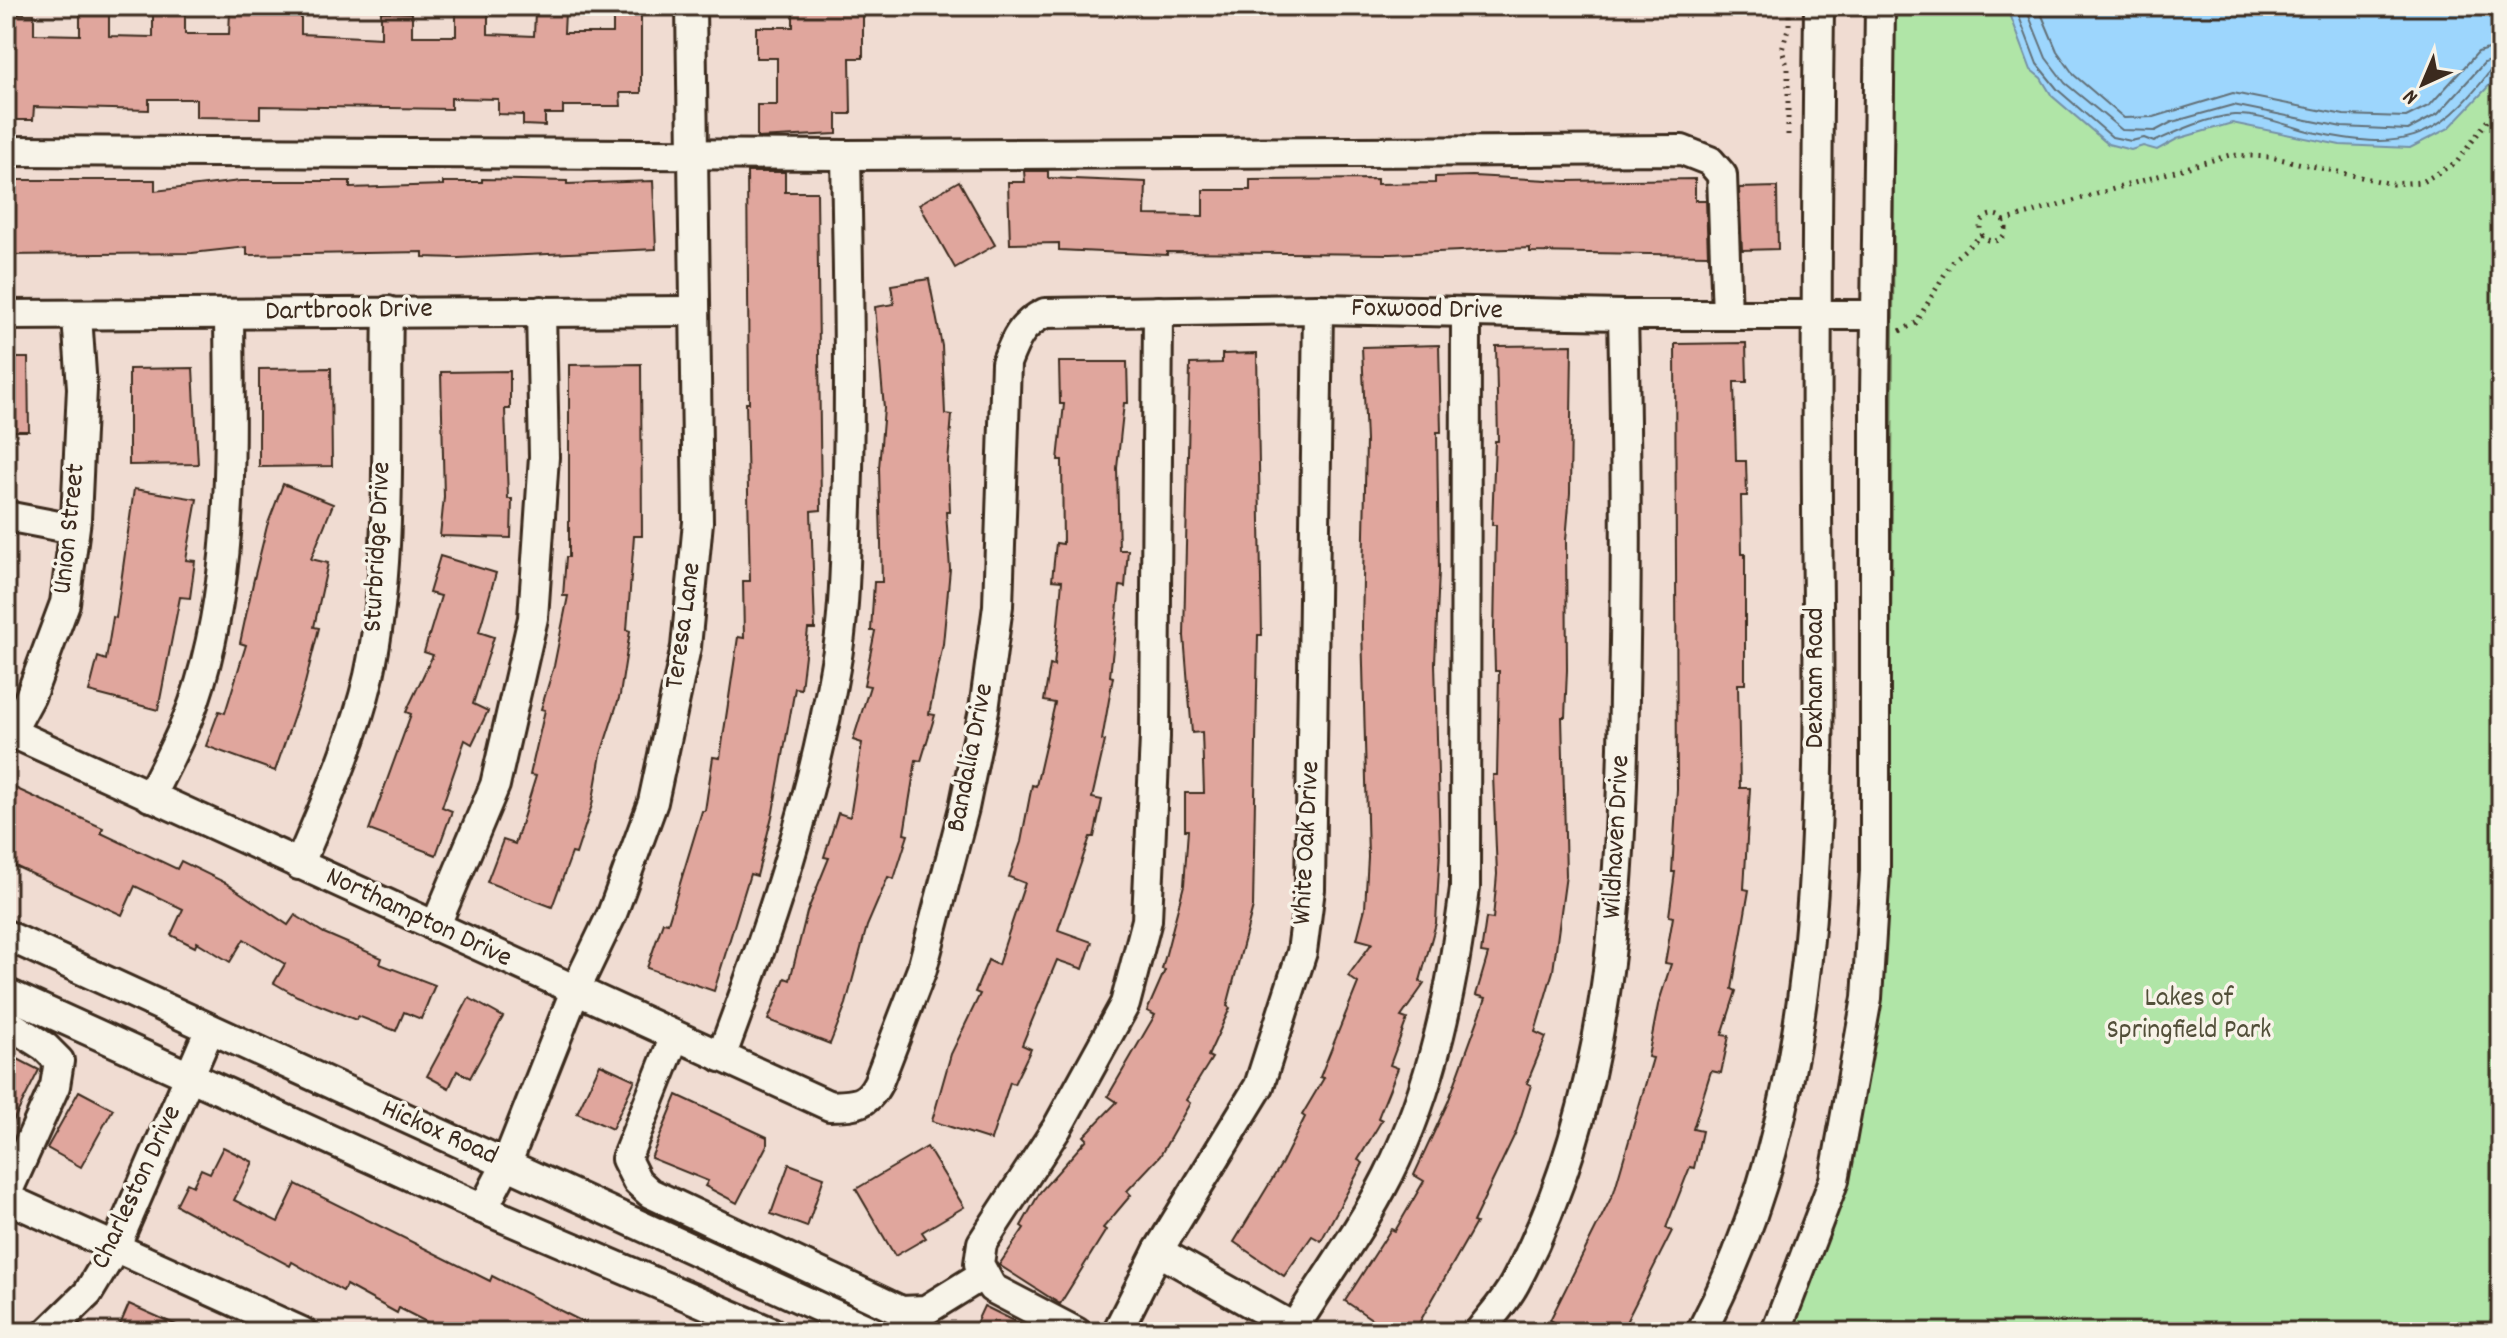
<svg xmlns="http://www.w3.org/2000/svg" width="2507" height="1338" viewBox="0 0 2507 1338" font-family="Dekko,sans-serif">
<rect width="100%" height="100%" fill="#f0dcd2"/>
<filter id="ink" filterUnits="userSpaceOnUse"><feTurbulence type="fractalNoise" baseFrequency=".0125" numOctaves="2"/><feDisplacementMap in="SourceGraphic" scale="16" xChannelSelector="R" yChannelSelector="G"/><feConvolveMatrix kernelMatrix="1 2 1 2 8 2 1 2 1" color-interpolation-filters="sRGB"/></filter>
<g filter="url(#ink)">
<path fill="#b0e5a7" stroke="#768862" stroke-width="2" d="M 1895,6 L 2501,6 L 2501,1332 L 1784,1332 L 1885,938 L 1890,819 Z"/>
<path fill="#9dd6fd" stroke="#7691a4" stroke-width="2" d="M 2007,6 L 2501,6 L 2501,73 L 2449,128 L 2410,148 L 2340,145 L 2232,123 L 2177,139 L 2157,150 L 2143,146 L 2131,150 L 2108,144 L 2052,96 L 2041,78 L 2031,70 Z"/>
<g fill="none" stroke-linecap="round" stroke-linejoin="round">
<g stroke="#626f77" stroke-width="2">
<path d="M 2015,6 L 2037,64 L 2058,90 L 2112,137 L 2131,141 L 2144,138 L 2154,142 C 2178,131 2208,117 2234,115 C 2260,114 2288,126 2312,132 C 2401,151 2436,144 2491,70 L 2501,67"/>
<path d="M 2025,6 L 2046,58 L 2065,83 L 2122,130 L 2155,131 L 2172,122 L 2233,105 L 2342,127 L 2408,130 L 2438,114 L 2484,63 L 2501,57"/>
<path d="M 2038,6 L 2057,51 L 2074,75 L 2124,118 L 2154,117 L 2233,93 L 2344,115 L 2406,117 L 2430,105 L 2478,52 L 2501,45"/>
</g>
</g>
<g fill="#e0a69d" stroke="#3b2a1e" stroke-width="2">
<path d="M 793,6 L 863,6 L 863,58 L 850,58 L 851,114 L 837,114 L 837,134 L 757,138 L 757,105 L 777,105 L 777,58 L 756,58 L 756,27 L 793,27 Z"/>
<path d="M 230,11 L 301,13 L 301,34 L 381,38 L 381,12 L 412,13 L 412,36 L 456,36 L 456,12 L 488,12 L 488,34 L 534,36 L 535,12 L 565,12 L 564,33 L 613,33 L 613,11 L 641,11 L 641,93 L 620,93 L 621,106 L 563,106 L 563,114 L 545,114 L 545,126 L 523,125 L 523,115 L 498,114 L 498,99 L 451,98 L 451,109 L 260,106 L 260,118 L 196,117 L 196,99 L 149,99 L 149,110 L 34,107 L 33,120 L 6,120 L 6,14 L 34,14 L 34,34 L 80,35 L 80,14 L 109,14 L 109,36 L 153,37 L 153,13 L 185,13 L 185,34 L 229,34 Z"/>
<path d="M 1024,171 L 1048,171 L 1048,178 L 1146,182 L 1145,215 L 1203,216 L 1203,190 L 1250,190 L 1250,180 L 1377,179 L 1377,184 L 1435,183 L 1435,177 L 1473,176 L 1566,181 L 1695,179 L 1695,200 L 1706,200 L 1708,255 L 1530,252 L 1530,248 L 1391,254 L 1167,252 L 1167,255 L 1059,250 L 1059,243 L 1010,244 L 1008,182 L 1025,182 Z"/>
<path d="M 747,172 L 785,172 L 785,192 L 817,192 L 821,510 L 811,511 L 815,629 L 808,629 L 801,689 L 795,688 L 773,812 L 757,876 L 750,874 L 714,991 L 647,968 L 663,922 L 668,923 L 702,811 L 705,811 L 713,757 L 720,758 L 738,637 L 744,638 L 743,581 L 750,581 L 746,403 L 749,403 Z"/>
<path d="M 482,179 L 567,181 L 567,184 L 653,181 L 656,249 L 458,258 L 423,257 L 423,252 L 247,255 L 247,247 L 192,253 L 7,255 L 7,180 L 155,180 L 155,191 L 240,181 L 350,181 L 350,188 L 443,185 L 443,182 L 482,182 Z"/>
<path d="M 959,181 L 995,245 L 955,268 L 919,204 Z"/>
<path d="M 1777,187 L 1778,249 L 1742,250 L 1739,188 Z"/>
<path d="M 929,279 L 942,346 L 945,414 L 952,415 L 948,462 L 950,512 L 946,512 L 950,569 L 943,644 L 929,714 L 935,715 L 921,761 L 916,760 L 904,834 L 908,835 L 894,879 L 888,877 L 867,926 L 846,1004 L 830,1044 L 768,1020 L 785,978 L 790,980 L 807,912 L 829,858 L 824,857 L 838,813 L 850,817 L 862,743 L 853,740 L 870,686 L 864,685 L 875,631 L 871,631 L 874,582 L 882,582 L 879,468 L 884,408 L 875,307 L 894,304 L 891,285 Z"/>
<path d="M 1746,343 L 1747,382 L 1734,382 L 1736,461 L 1746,461 L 1747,496 L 1741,496 L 1742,554 L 1745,554 L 1745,684 L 1738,684 L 1740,788 L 1750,788 L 1744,889 L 1749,890 L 1732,989 L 1736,991 L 1722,1035 L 1729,1036 L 1721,1073 L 1711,1071 L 1693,1129 L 1702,1131 L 1694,1168 L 1690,1167 L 1666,1228 L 1672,1231 L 1621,1332 L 1572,1332 L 1550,1320 L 1614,1192 L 1653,1058 L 1648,1057 L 1658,1005 L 1671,964 L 1665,963 L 1673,917 L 1669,916 L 1675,872 L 1672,872 L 1677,789 L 1675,344 Z"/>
<path d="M 1439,345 L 1441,432 L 1437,432 L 1439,571 L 1435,663 L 1440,850 L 1436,923 L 1420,981 L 1424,984 L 1401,1017 L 1407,1019 L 1390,1065 L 1398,1068 L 1378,1118 L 1382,1120 L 1358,1160 L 1363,1163 L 1321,1241 L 1312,1236 L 1284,1276 L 1234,1242 L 1282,1163 L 1305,1117 L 1302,1115 L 1324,1078 L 1320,1077 L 1358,983 L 1348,976 L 1372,943 L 1357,939 L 1365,908 L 1368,857 L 1362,627 L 1366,441 L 1362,347 Z"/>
<path d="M 1572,345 L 1570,493 L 1566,540 L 1567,670 L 1565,717 L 1562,717 L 1566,875 L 1553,971 L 1535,1032 L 1546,1037 L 1527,1083 L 1531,1085 L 1516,1132 L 1473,1222 L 1476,1223 L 1414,1332 L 1391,1332 L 1345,1301 L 1391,1229 L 1395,1231 L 1424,1181 L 1414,1175 L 1448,1102 L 1486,998 L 1476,995 L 1488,954 L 1481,953 L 1486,918 L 1493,919 L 1497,874 L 1493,775 L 1497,775 L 1499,671 L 1495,671 L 1494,633 L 1496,525 L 1492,525 L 1495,441 L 1498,441 L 1496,346 Z"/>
<path d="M 1257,353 L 1262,635 L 1258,635 L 1253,907 L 1227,1006 L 1230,1008 L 1208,1056 L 1212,1058 L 1186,1100 L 1190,1103 L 1160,1156 L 1127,1191 L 1131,1195 L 1103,1228 L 1106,1230 L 1060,1304 L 999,1265 L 1024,1228 L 1021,1226 L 1040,1192 L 1087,1139 L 1084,1136 L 1117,1102 L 1108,1096 L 1155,1015 L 1147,1011 L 1165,970 L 1162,969 L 1184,885 L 1188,830 L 1185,830 L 1185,793 L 1204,793 L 1202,732 L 1192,733 L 1184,636 L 1190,364 L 1222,363 L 1222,354 Z"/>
<path d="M 6,358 L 28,358 L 29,431 L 6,431 Z"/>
<path d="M 1059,362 L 1127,362 L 1128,403 L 1124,403 L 1117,468 L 1119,550 L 1128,550 L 1125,587 L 1120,586 L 1110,676 L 1113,677 L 1102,740 L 1105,741 L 1092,798 L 1102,800 L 1094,837 L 1090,837 L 1058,930 L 1092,942 L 1083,969 L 1057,960 L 1022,1045 L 1031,1049 L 1014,1084 L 1010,1082 L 991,1140 L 932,1121 L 951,1054 L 980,994 L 975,992 L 988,960 L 998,965 L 1025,883 L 1009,877 L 1021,842 L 1032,785 L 1036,786 L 1055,703 L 1044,701 L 1050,665 L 1054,666 L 1062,581 L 1052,580 L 1056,543 L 1063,544 L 1062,460 L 1058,460 L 1064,404 L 1060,404 Z"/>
<path d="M 641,364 L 642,536 L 634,536 L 627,630 L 630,631 L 620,695 L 601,754 L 592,805 L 576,854 L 572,853 L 552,907 L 487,882 L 503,840 L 515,844 L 536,776 L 530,775 L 545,710 L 541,709 L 554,666 L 568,596 L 563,596 L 566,557 L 569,557 L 569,365 Z"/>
<path d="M 193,368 L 198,464 L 129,465 L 129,369 Z"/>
<path d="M 331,368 L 332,466 L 259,467 L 259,369 Z"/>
<path d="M 510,371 L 510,409 L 505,409 L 508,499 L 512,499 L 511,538 L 440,536 L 444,497 L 441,372 Z"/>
<path d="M 283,484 L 333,504 L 311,559 L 328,563 L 314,627 L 319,628 L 304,687 L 275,771 L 206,746 L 219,711 L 225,713 L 246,645 L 240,643 L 253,583 L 267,526 Z"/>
<path d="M 134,489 L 197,499 L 186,560 L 195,561 L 190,598 L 180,597 L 158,710 L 89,692 L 98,657 L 106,660 L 113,617 L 116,618 Z"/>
<path d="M 440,556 L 496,573 L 479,632 L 494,637 L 473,704 L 488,711 L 472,744 L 465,740 L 442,807 L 452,811 L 436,855 L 369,830 L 411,714 L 406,712 L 433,655 L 424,652 L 441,596 L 429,593 Z"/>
<path d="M 6,784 L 103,828 L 101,833 L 177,869 L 181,861 L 226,883 L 288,925 L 295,915 L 324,933 L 382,958 L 380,964 L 435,985 L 421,1019 L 404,1012 L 396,1031 L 358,1016 L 356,1020 L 297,996 L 274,983 L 285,964 L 244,939 L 230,962 L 197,942 L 195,947 L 171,935 L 183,909 L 135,886 L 122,915 L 6,862 Z"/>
<path d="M 469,998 L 503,1017 L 470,1078 L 457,1071 L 449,1088 L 427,1076 Z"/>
<path d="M 6,1053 L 39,1070 L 6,1135 Z"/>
<path d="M 600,1064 L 635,1080 L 612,1129 L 577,1113 Z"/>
<path d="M 79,1091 L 113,1109 L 81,1167 L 47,1148 Z"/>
<path d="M 677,1095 L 767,1137 L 767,1145 L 737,1203 L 705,1186 L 708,1181 L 651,1158 Z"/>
<path d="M 223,1147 L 253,1162 L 234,1200 L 278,1222 L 296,1184 L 490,1281 L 492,1276 L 603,1332 L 446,1332 L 399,1308 L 397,1313 L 346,1285 L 343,1291 L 292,1262 L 290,1266 L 176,1205 L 187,1183 L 193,1186 L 201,1169 L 210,1173 Z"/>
<path d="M 927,1147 L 964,1207 L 922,1232 L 926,1238 L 895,1256 L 856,1189 Z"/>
<path d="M 789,1164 L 824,1177 L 807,1227 L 771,1214 Z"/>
<path d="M 129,1304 L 192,1332 L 117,1332 Z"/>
<path d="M 984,1306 L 1037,1332 L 972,1332 Z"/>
</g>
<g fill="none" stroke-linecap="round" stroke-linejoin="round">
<g stroke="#3b2a1e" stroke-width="34">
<g id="minor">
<path d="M 6,151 L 846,155 L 1682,150 L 1710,161 L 1722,175 L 1727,315"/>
<path d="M 6,315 L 693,311"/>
<path d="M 6,516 L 74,529"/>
<path d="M 6,730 L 830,1106 C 855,1105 866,1106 878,1083 L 922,969 L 964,808 L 984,710 L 998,606 L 1006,363 C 1015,340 1021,324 1045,313 L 1318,309 L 1623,315 L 1875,315"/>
<path d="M 11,732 L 30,697 L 65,603 L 76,519 L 82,388 L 77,316"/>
<path d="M 150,797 C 165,766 183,734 194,702 C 236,578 230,443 229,314"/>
<path d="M 299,865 C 325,804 354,741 369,676 C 394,560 385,430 388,311"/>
<path d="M 435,927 L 495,785 L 533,618 L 544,457 L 541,311"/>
<path d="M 6,935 L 873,1332"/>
<path d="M 6,993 L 483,1209 L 771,1332"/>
<path d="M 6,1022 L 45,1047 L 59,1061 L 55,1086 L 6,1195"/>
<path d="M 675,1036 L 626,1159 L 637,1181 L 650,1193 L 901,1311 L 926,1310 L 984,1274"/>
<path d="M 721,1057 C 770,927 811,806 835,668 C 845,616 845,559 847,506 C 851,388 848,272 846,155"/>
<path d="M 6,1198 L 302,1332"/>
<path d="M 483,1209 L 506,1165 L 575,991 L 612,914 L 653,802 L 686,647 L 698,522 L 691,6"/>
<path d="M 1158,1251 L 1302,1332"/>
<path d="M 1294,1328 C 1325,1278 1361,1229 1388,1176 C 1433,1087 1453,987 1465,888 L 1466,312"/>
<path d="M 48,1332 L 88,1293 L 114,1250 L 209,1031"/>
<path d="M 1076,1332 L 992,1288 L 979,1264 L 982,1243 L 1057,1128 L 1125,1004 L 1147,920 L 1155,737 L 1158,311"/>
<path d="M 1117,1332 L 1158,1251 L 1259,1086 L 1302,952 L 1310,889 L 1318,309"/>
<path d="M 1479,1332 C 1491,1316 1505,1302 1515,1283 C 1611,1103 1621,896 1624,696 C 1627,568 1626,442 1623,315"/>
<path d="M 1701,1332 C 1835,1080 1819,782 1817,506 C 1816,339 1817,173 1819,6"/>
<path d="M 1776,1332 L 1834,1180 L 1867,998 L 1875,871 L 1875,396 L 1880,6"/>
</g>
</g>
<g stroke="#3b2a1e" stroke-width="5" stroke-dasharray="2 6" stroke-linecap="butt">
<path d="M 1788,135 L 1788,68 L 1782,50 L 1789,25 L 1789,6"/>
<circle cx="1993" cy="228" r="13"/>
<path d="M 2004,221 L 2230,155 L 2271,157 L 2392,184 L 2422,182 L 2457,162 L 2501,102"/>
<path d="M 1900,331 L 1916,323 L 1953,260 L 1982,235"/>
</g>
<use href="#minor" stroke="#f7f3e8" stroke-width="28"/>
</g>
</g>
<g text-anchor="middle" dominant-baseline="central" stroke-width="7" stroke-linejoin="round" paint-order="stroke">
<g font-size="28" fill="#3b2a1e" stroke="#f7f3e8">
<text transform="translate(1427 311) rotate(1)">Foxwood Drive</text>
<text transform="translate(349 312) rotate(-1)">Dartbrook Drive</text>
<text transform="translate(71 529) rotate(-84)">Union Street</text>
<text transform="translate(379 547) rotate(-87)">Sturbridge Drive</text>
<text transform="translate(685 626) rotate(-82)">Teresa Lane</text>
<text transform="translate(1817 678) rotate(-90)">Dexham Road</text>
<text transform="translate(972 758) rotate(-79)">Bandalia Drive</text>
<text transform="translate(1618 837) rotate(-87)">Wildhaven Drive</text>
<text transform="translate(1308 843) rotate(-87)">White Oak Drive</text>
<text transform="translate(418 919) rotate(25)">Northampton Drive</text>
<text transform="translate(439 1134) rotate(24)">Hickox Road</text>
<text transform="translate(138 1188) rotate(-65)">Charleston Drive</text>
</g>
<g font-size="28" fill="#524f39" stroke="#f7f3e8">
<text x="2189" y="1000">Lakes of<tspan x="2189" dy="32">Springfield Park</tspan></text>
</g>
</g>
<rect width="2507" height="1338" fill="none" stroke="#f7f3e8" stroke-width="32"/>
<rect x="16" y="16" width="2475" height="1306" fill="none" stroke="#3b2a1e" stroke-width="3" filter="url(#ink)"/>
<g transform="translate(2423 84) rotate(224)" stroke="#f7f3e8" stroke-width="6" paint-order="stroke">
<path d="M0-6L14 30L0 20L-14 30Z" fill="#3b2a1e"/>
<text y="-12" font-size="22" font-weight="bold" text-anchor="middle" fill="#3b2a1e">N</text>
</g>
</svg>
